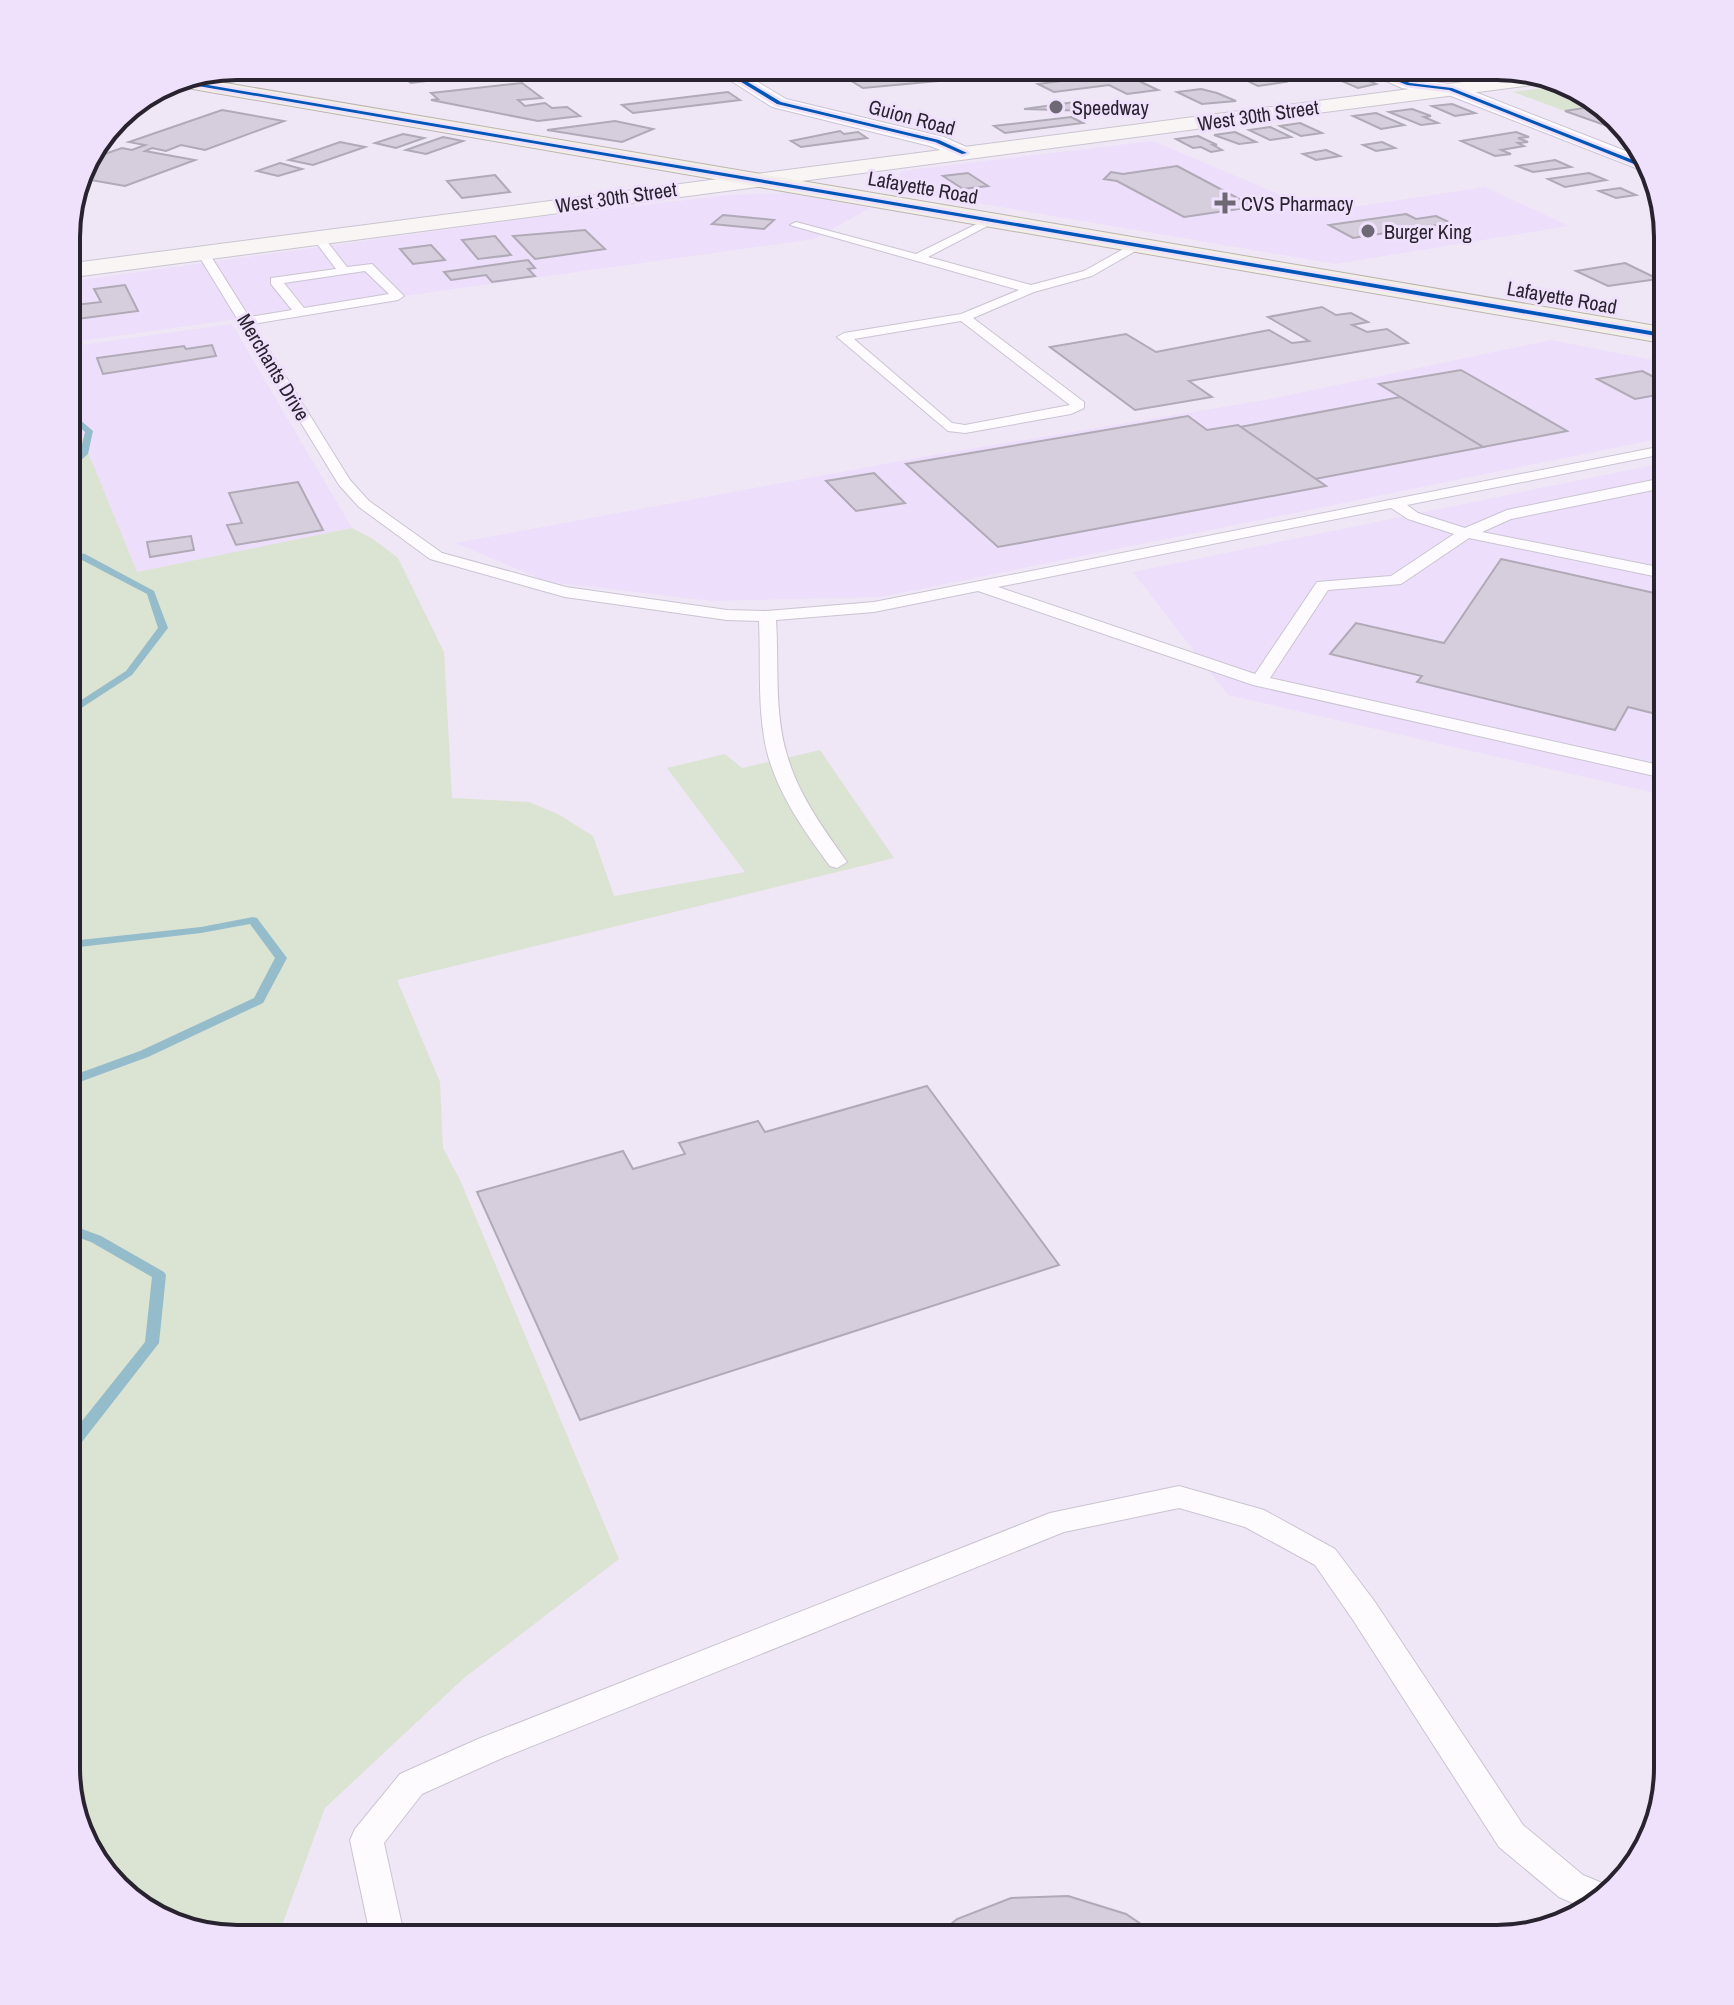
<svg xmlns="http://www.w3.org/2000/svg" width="1734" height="2005" viewBox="0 0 1734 2005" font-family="'Archivo Narrow',sans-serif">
<rect width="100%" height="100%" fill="#efe7f6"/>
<g fill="#eddefb">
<path d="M 1153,141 L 1321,212 L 1485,187 L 1569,226 L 1335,264 L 895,189 L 901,171 Z"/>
<path d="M 785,193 L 870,208 L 814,239 L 66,343 L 66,282 L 523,219 L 730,195 Z"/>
<path d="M 232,324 L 352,528 L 137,572 L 66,398 L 66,347 Z"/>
<path d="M 1551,340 L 1668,363 L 1668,437 L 881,597 L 712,601 L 548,582 L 455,543 L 928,456 L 1265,400 Z"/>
<path d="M 1668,462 L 1668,796 L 1228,695 L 1133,572 Z"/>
</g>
<g fill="#dbe3d2">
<path d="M 1572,84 L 1604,110 L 1590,107 L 1565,111 L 1513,92 Z"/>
<path d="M 66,398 L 137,572 L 352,528 L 373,539 L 398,558 L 444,652 L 452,798 L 529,802 L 558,814 L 593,836 L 614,896 L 745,872 L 667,768 L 725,754 L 742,768 L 820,750 L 894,858 L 397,980 L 440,1082 L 443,1148 L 460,1180 L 619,1559 L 464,1678 L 325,1808 L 277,1939 L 237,1939 L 161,1921 L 101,1872 L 66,1768 Z"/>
</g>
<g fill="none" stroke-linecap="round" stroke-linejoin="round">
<g fill="#95bccb" fill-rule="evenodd">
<path d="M 66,408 L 93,431 L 88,454 L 66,473 L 66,466 L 80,453 L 85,432 L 66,414 Z"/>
<path d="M 66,552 L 85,554 L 154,591 L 168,628 L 132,675 L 66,718 L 66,710 L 126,671 L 158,628 L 147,594 L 80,559 L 66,558 Z"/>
<path d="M 253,917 L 257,918 L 287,958 L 263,1003 L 148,1057 L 66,1087 L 66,1078 L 140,1051 L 254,998 L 275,958 L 250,924 L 201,933 L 79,947 L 66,943 L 66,936 L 80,940 L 201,927 Z"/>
<path d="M 66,1223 L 101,1236 L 164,1272 L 166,1275 L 159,1343 L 71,1456 L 66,1458 L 66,1441 L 145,1342 L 152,1277 L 91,1242 L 66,1233 Z"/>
</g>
</g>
<g fill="#d6cedd" stroke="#b0a9b6" stroke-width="2">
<path d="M 387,66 L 545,66 L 411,83 Z"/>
<path d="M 815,66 L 819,68 L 781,73 L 772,67 Z"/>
<path d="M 899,66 L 955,69 L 939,70 L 944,73 L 938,74 L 949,80 L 863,88 L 838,73 Z"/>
<path d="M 1251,67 L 1285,82 L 1258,86 L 1225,70 Z"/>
<path d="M 1122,73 L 1158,90 L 1127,94 L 1109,85 L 1054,92 L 1038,84 Z"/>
<path d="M 1351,73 L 1376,84 L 1358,88 L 1330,76 Z"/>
<path d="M 522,83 L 542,98 L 518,100 L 525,106 L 545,103 L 552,108 L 567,107 L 580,116 L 538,121 L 431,100 L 438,99 L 431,93 Z"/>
<path d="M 1201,89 L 1217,93 L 1236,101 L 1202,104 L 1177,92 Z"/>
<path d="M 728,92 L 740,100 L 633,113 L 622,105 Z"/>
<path d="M 1075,102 L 1091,111 L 1024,109 Z"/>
<path d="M 1452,104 L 1475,113 L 1455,116 L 1432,106 Z"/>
<path d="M 1590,107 L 1604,110 L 1633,135 L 1565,111 Z"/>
<path d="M 1412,109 L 1431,116 L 1424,117 L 1438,123 L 1421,125 L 1389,112 Z"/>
<path d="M 222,110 L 284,121 L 205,150 L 181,145 L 166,151 L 152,148 L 145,151 L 195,160 L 125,186 L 79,178 L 84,161 L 122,148 L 132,150 L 145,145 L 129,142 Z"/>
<path d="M 1376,113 L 1404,125 L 1381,129 L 1353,116 Z"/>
<path d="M 1071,117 L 1083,123 L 1005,133 L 994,126 Z"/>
<path d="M 615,121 L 653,129 L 622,142 L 547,130 Z"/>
<path d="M 1300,123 L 1322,133 L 1301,136 L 1280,126 Z"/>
<path d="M 1270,127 L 1291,137 L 1270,140 L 1249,130 Z"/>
<path d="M 840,131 L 844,134 L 858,132 L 867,138 L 801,147 L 791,141 Z"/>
<path d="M 1235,132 L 1256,142 L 1239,144 L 1214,135 Z"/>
<path d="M 1516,132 L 1529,137 L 1518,138 L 1528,142 L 1518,143 L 1524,146 L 1501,150 L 1511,154 L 1495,156 L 1461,141 Z"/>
<path d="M 403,134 L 424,138 L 396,148 L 375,143 Z"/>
<path d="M 1198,136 L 1217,145 L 1213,145 L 1222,150 L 1211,152 L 1201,147 L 1193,148 L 1176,139 Z"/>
<path d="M 443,137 L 463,141 L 426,154 L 406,150 Z"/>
<path d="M 340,142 L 365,147 L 313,165 L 289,160 Z"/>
<path d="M 1382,142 L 1395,148 L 1376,151 L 1363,145 Z"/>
<path d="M 1326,150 L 1340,156 L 1316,160 L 1303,154 Z"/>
<path d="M 1555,160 L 1571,167 L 1533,172 L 1517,166 Z"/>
<path d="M 280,163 L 302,169 L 278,176 L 257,171 Z"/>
<path d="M 1177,166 L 1243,201 L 1259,206 L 1184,217 L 1117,181 L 1104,179 L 1111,172 L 1123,174 Z"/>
<path d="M 968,173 L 988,186 L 963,189 L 943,176 Z"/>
<path d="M 1589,173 L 1606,180 L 1565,187 L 1548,179 Z"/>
<path d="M 495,175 L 510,192 L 462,198 L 447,181 Z"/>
<path d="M 1620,188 L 1636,195 L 1616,198 L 1599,191 Z"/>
<path d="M 1406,214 L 1416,219 L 1436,216 L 1451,223 L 1353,238 L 1329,225 Z"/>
<path d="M 723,215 L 774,220 L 764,229 L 712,224 Z"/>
<path d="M 585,230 L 605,249 L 535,259 L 513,236 Z"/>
<path d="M 495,236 L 511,255 L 478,259 L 462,240 Z"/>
<path d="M 431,245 L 445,260 L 413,264 L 400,249 Z"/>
<path d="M 528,260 L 535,268 L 528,269 L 535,276 L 492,282 L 486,275 L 451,280 L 444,272 Z"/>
<path d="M 1625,263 L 1658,279 L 1608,286 L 1576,271 Z"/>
<path d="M 125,285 L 138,311 L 70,320 L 66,306 L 101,302 L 94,289 Z"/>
<path d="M 1322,307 L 1336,315 L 1351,313 L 1368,322 L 1352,325 L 1367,332 L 1387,329 L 1408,343 L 1189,381 L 1212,397 L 1135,410 L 1050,347 L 1126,334 L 1156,352 L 1269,330 L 1292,343 L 1309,341 L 1268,317 Z"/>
<path d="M 212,345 L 216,356 L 103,374 L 97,358 L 184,346 L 186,349 Z"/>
<path d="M 1461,370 L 1567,431 L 1483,447 L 1379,384 Z"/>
<path d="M 1642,371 L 1668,384 L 1668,393 L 1635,399 L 1597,379 Z"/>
<path d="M 1400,397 L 1483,447 L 1315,479 L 1240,427 Z"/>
<path d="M 1188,416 L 1207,430 L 1238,425 L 1326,486 L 998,547 L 906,464 Z"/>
<path d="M 874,473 L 905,503 L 856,511 L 826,481 Z"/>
<path d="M 298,482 L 323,530 L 236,545 L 227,525 L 242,523 L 229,493 Z"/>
<path d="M 191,536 L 194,550 L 150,557 L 147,542 Z"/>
<path d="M 1501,559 L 1668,596 L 1668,717 L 1628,707 L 1615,730 L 1417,682 L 1422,676 L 1330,654 L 1356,623 L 1444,643 Z"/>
<path d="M 927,1086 L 1059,1265 L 580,1420 L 477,1192 L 623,1151 L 633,1169 L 685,1154 L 679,1143 L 758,1121 L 765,1132 Z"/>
<path d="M 1068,1896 L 1126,1914 L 1163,1939 L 933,1939 L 957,1919 L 1011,1898 Z"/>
</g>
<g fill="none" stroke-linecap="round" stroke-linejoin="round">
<g stroke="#cac4d1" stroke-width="2">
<g id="service">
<path d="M 993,216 L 999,219 L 997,221 L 928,257 L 1031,285 L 1084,271 L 1136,242 L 1146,245 L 1092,276 L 1034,292 L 973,318 L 1084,402 L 1084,408 L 1071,414 L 965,433 L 948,431 L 837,337 L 844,333 L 961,314 L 1019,290 L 790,225 L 796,222 L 916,254 ZM 961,321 L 1070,405 L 965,425 L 952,423 L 854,339 Z"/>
<path d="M 318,233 L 322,235 L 347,267 L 372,264 L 404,296 L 398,300 L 253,324 L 350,480 L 369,501 L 442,553 L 566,587 L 727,610 L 767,611 L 874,602 L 1668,445 L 1668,453 L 1407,505 L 1418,513 L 1465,528 L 1507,510 L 1668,477 L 1668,487 L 1511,519 L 1482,532 L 1668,569 L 1668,579 L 1469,538 L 1401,584 L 1328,590 L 1270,678 L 1668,767 L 1668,779 L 1253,685 L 978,591 L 874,612 L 776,620 C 779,665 774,712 787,755 C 799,796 823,828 847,862 L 837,868 L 830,866 C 804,831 778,794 767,752 C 757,710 761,664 759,621 L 727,620 L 565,597 L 430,559 L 359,507 L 339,485 L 197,253 L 207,250 L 249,317 L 292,310 L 271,284 L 271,278 L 336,269 L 312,237 ZM 365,271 L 389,294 L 304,308 L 284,283 ZM 1391,508 L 1408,519 L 1454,534 L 1391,576 L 1317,582 L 1255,674 L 998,587 Z"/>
<path d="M 1179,1486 L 1264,1510 L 1335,1549 L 1375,1602 L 1523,1825 L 1583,1875 L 1614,1888 L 1601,1904 L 1586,1909 L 1559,1897 L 1499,1847 L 1353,1620 L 1315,1565 L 1245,1527 L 1179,1508 L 1064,1532 L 500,1759 L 422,1794 L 384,1843 L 405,1939 L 371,1939 L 350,1840 L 355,1829 L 400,1774 L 478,1739 L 1050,1513 Z"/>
</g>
</g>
<g stroke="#cac4d1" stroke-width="2">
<path id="minor" d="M 1352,66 L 1379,66 L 1412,79 L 1457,85 L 1641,157 L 1646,172 L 1446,94 L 1402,88 Z"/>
</g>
<g stroke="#cac4d1" stroke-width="2">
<path id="tertiary" d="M 708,66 L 731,66 L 786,99 L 944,137 L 971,149 L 975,153 L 964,159 L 930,146 L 772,107 Z"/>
</g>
<g stroke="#cac4d1" stroke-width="2">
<path id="secondary" d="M 1532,73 L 1554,79 L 1546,83 L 66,278 L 66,264 Z"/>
</g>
<g stroke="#bdb4af" stroke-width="2">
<path id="primary" d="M 184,76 L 1668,328 L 1668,344 L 164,84 Z"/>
</g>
<use href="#service" fill="#fdfbfe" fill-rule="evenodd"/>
<use href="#minor" fill="#fdfbfe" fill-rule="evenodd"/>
<use href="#tertiary" fill="#fdfbfe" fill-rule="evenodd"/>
<use href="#secondary" fill="#f8f5f4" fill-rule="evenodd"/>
<use href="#primary" fill="#f2efe9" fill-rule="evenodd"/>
<g stroke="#efe1fc" stroke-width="5">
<g id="cycleway">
<path d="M 715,66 L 721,66 L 781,102 L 939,140 L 967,153 L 962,154 L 935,142 L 777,104 Z"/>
<path d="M 1359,66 L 1367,66 L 1410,83 L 1452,88 L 1643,164 L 1644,168 L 1449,90 L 1407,85 Z"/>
<path d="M 173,79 L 1668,334 L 1668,338 L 169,81 Z"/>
</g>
</g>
<use href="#cycleway" fill="#0057b8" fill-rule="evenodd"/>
</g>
<g fill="#6e6875" stroke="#efe1fc" stroke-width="3">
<circle cx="1056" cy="107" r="8"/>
<path d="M1221 191h8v8h8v8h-8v8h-8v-8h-8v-8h8z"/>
<circle cx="1368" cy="231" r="8"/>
</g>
<g text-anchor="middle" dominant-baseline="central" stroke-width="6" stroke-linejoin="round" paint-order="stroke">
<g font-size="20" fill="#29232f" stroke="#efe1fc" text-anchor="start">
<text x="1072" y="107">Speedway</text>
<text x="1241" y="203">CVS Pharmacy</text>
<text x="1384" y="231">Burger King</text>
</g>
<g font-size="20" fill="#29232f" stroke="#efe1fc">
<text transform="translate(1258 115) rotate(-8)">West 30th Street</text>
<text transform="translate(912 117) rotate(15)">Guion Road</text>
<text transform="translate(923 187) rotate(10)">Lafayette Road</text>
<text transform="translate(616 197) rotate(-8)">West 30th Street</text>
<text transform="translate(1562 297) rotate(10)">Lafayette Road</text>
<text transform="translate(274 367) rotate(59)">Merchants Drive</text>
</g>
</g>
<path d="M0 0H1734V2005H0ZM237 80H1497A157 157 0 0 1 1654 237V1768A157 157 0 0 1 1497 1925H237A157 157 0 0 1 80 1768V237A157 157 0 0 1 237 80Z" fill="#efe1fc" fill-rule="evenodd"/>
<path fill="none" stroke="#29232f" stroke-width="4" d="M237 80H1497A157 157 0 0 1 1654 237V1768A157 157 0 0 1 1497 1925H237A157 157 0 0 1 80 1768V237A157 157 0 0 1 237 80Z"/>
</svg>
